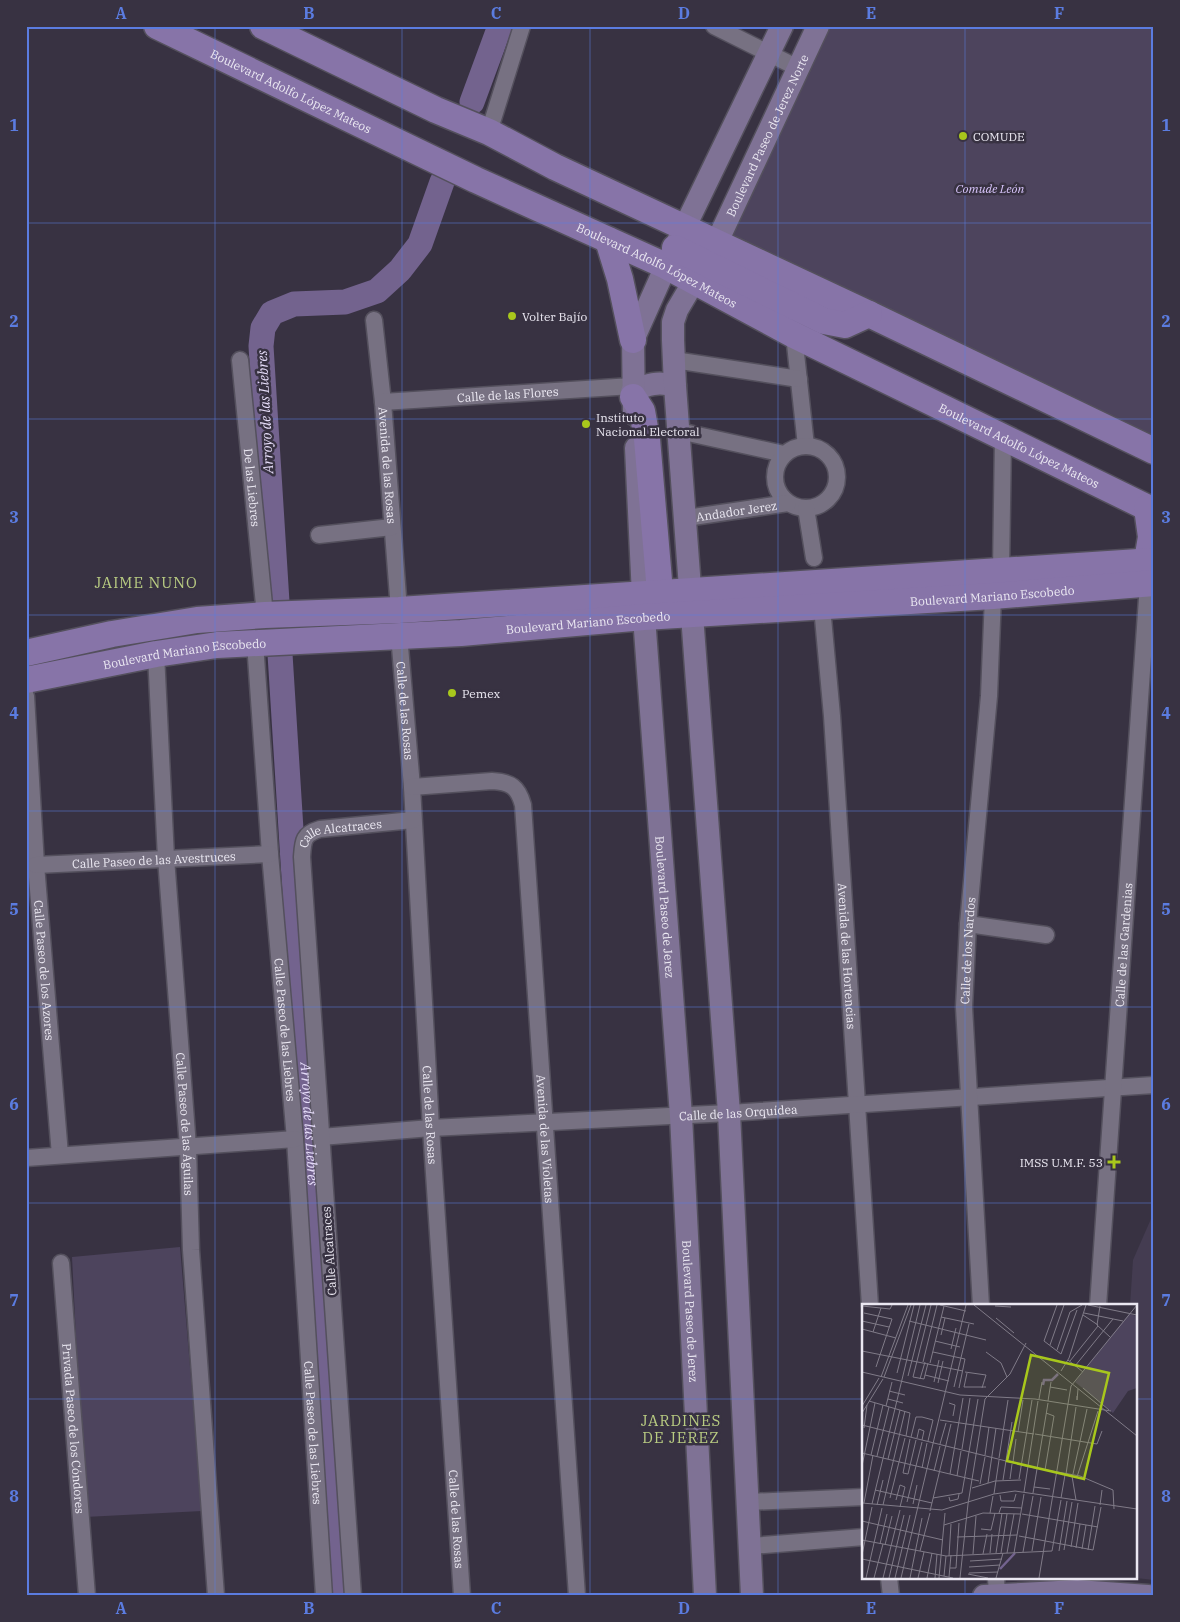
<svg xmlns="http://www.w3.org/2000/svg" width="1180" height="1622" viewBox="0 0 1180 1622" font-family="'IBM Plex Serif',serif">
<rect width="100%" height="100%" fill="#383242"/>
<path fill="#443c51" d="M 1154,1212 L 1154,1580 L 1136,1578 L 1136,1306 L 1130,1306 L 1133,1260 Z"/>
<g fill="#4d445d">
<path d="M 824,26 L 1154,26 L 1154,459 L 719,245 Z"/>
<path d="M 180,1247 L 202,1511 L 85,1517 L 72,1257 Z"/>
</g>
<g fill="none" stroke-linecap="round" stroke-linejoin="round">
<g stroke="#73638e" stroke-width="25">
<path d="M 472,102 L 500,26"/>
<path d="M 277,602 L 261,346 L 263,328 L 272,313 L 294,304 L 345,302 L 377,291 L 400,270 L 420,244 L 442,182"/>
<path id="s1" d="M 280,654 L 339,1596"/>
</g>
<g stroke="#54505d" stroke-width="19">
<g id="street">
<path d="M 714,26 L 798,68"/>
<path d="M 489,132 L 522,26"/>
<path id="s2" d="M 374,320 L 383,402 L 399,610"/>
<path d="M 794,335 L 806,446"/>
<path id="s3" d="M 240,360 L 265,615"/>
<path d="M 674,360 L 799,379"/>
<path id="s4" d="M 383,402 L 632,386"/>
<path d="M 679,431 L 784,454"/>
<circle cx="806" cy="477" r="31"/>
<path d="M 806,508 L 814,558"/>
<path id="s5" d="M 686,518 L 788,503"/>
<path d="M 319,535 L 392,527"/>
<path d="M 1001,571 L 1003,438"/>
<path id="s6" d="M 822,607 L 832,716 L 870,1306"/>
<path id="s7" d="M 399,635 L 412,787 L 431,1128 L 462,1596"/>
<path id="s8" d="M 255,643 L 270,854 L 295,1139 L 324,1596"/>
<path id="s9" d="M 156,654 L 166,858 L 188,1147 L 191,1250 L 216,1596"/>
<path id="s10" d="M 26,696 L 36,865 L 60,1155"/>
<path id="s11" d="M 412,787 L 492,781 C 511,782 518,787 523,805 L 577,1596"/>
<path id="s12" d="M 36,865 L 270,854"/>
<path d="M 968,924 L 1046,935"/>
<path id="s13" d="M 321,1137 L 431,1128 L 729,1113 L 1154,1085"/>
<path d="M 26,1158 L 295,1139"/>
<path id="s14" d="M 61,1263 L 87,1596"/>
<path id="s15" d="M 981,1306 L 964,1007 L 968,924 L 989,696 L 993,596"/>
<path id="s16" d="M 1098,1306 L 1148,584"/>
<path d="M 749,1502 L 864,1497"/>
<path d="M 751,1546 L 864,1537"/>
<path d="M 889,1578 L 891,1596"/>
<path d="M 996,1578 L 997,1595"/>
<path id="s17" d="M 353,1596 L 302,857 C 303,841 303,834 320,829 L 413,820"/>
</g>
</g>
<g stroke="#54505d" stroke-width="25">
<g id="secondary">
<path d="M 632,392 C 647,384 659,381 675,386"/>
<path d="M 634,414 L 633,340 L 666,266 L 782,26"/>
<path id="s18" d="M 636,448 L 644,617 L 681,1116 L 705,1596"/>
<path id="s19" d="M 752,1596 L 729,1113 L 675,386 L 673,340 L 673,322 L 677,310 L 716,244 L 818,26"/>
<path d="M 984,1596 L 1077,1591 L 1148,1596"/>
</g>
</g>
<g stroke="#54505d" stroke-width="29">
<g id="primary">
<path id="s20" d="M 157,26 L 476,180 L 666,266 L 794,335 L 1154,511"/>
<path d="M 263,26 L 436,110 L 489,132 L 555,167 L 869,314 L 1154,451"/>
<path d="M 608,240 L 620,279 L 633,340"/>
<path d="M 675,248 L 824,321 L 845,325 L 869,314"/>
<path d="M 633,397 L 642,411 L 647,439 L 660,592"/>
<path d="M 1147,508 L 1151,537 L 1147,561"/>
<path d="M 26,653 L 112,634 L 197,620 L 265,615 L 399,610 L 1154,561"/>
<path id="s21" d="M 26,680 L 156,654 L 217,645 L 461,633 L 644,617 L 993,596 L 1154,583"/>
</g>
</g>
<use href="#street" stroke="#777182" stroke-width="16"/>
<use href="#secondary" stroke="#7f7295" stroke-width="22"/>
<use href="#primary" stroke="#8774a8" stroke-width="26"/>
</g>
<path fill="none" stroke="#5b7ce0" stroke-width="1" stroke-opacity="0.55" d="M 215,26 L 215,1596M 402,26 L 402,1596M 590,26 L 590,1596M 778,26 L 778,1596M 965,26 L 965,1306M 26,223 L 1154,223M 26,419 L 1154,419M 26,615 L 1154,615M 26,811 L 1154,811M 26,1007 L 1154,1007M 26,1203 L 1154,1203M 26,1399 L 864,1399M 1136,1399 L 1154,1399M 965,1578 L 965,1596"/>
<g fill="#a8c71c" stroke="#383242" stroke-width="2">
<circle cx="963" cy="136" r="5"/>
<circle cx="512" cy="316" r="5"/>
<circle cx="586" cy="424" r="5"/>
<circle cx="452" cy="693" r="5"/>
<path d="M1111.5 1154.5h5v5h5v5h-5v5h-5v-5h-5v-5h5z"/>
</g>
<g text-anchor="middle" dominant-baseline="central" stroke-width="5" stroke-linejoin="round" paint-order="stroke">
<g font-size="12" fill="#ebe8f2" stroke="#383242">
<text stroke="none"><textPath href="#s20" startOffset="149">Boulevard Adolfo López Mateos</textPath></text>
<text stroke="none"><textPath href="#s19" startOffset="1486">Boulevard Paseo de Jerez Norte</textPath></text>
<text stroke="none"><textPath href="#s20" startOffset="554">Boulevard Adolfo López Mateos</textPath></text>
<text stroke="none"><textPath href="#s4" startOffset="125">Calle de las Flores</textPath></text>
<text stroke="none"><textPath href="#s20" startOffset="959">Boulevard Adolfo López Mateos</textPath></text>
<text stroke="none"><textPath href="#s2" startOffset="146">Avenida de las Rosas</textPath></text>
<text stroke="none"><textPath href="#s3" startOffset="128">De las Liebres</textPath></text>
<text stroke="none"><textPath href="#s5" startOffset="51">Andador Jerez</textPath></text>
<text stroke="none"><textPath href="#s21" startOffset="971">Boulevard Mariano Escobedo</textPath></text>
<text stroke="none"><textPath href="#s21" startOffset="566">Boulevard Mariano Escobedo</textPath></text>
<text stroke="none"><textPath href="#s21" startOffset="161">Boulevard Mariano Escobedo</textPath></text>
<text stroke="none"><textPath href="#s7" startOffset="76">Calle de las Rosas</textPath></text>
<text stroke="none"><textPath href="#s17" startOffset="795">Calle Alcatraces</textPath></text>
<text stroke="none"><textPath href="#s12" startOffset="118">Calle Paseo de las Avestruces</textPath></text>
<text stroke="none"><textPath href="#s18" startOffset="460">Boulevard Paseo de Jerez</textPath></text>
<text stroke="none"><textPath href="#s16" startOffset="362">Calle de las Gardenias</textPath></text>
<text stroke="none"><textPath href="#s15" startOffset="356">Calle de los Nardos</textPath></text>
<text stroke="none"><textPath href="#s6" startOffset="350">Avenida de las Hortencias</textPath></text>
<text stroke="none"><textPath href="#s10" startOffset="275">Calle Paseo de los Azores</textPath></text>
<text stroke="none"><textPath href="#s8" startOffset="388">Calle Paseo de las Liebres</textPath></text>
<text stroke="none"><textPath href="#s13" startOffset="418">Calle de las Orquídea</textPath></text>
<text stroke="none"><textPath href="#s7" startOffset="481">Calle de las Rosas</textPath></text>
<text stroke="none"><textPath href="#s9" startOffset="471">Calle Paseo de las Águilas</textPath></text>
<text stroke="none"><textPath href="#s11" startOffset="458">Avenida de las Violetas</textPath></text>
<text transform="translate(329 1251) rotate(-94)">Calle Alcatraces</text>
<text stroke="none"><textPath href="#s18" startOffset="865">Boulevard Paseo de Jerez</textPath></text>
<text stroke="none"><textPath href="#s14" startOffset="166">Privada Paseo de los Cóndores</textPath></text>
<text stroke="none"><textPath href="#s8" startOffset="792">Calle Paseo de las Liebres</textPath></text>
<text stroke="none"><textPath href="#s7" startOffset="886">Calle de las Rosas</textPath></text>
</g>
<g font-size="12" fill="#ebe8f2" stroke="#383242" text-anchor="start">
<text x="973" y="136">COMUDE</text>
<text x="522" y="316">Volter Bajío</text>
<text x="596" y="417">Instituto<tspan x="596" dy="14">Nacional Electoral</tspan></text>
<text x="462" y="693">Pemex</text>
<text x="1103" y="1162" text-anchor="end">IMSS U.M.F. 53</text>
</g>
<g font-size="12" font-style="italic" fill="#d9c6fd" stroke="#383242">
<text x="990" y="188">Comude León</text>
</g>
<g font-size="14" font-style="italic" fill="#e7defa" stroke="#383242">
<text transform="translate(265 412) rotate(-93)">Arroyo de las Liebres</text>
<text stroke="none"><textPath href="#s1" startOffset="471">Arroyo de las Liebres</textPath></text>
</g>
<g font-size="15" letter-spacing="1" fill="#b9cc82" stroke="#383242">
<text x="146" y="582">JAIME NUNO</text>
<text x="681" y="1420">JARDINES<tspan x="681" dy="17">DE JEREZ</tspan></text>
</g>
</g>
<g transform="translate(862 1304)">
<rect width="275" height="275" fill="#383242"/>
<path d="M 267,10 L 275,12 L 275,84 L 266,87 L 251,109 L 213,78 Z" fill="#4d445d"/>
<path fill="none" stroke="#73638e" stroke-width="2.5" d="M 181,81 L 182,76 L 190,76 L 196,70M 138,265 L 153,249"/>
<path fill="none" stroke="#807b88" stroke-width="1" d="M 78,1 L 104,7M 112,1 L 275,132M 195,1 L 182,37 L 199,50 L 215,6M 226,1 L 275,11M 0,2 L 28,5 L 30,1M 133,2 L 149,3M 238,2 L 235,21 L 248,33M 2,9 L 30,15 L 14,63M 222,9 L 261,17M 221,11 L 236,21M 79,13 L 112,20M 134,14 L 152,29M 0,17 L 27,23M 47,17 L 124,36M 0,25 L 34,34M 11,28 L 19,4M 79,31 L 83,14M 73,37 L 98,43M 188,41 L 202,1M 89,45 L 94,24M 195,46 L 208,8 L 220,1M 0,47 L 101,67M 71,48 L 103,55 L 97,84M 124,48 L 139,59 L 145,73M 206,56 L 221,68M 208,57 L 236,22M 61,58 L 75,1M 68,59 L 82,2M 213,62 L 251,15M 199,67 L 207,54 L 224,1M 0,68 L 98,91 L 173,95 L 249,107M 103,68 L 124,71 L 120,84M 35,69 L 52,1M 105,69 L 102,83 L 124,83M 63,71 L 87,77M 46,72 L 64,1M 19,73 L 46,1M 22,73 L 49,1M 51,73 L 69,1M 51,73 L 62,75 L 66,59M 58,75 L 63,58M 72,78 L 77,56M 76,79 L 81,57M 92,83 L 107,20M 188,83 L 205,86M 221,84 L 247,106M 27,87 L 43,91M 215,92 L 215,96 L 216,85M 26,95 L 41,99M 177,95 L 180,78M 7,97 L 48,109 L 44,132M 186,97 L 189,78M 87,99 L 93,101 L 91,112M 0,102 L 17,74M 24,102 L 30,78M 0,109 L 21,75M 78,116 L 172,130M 0,121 L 168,163 L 218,172 L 251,186 L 252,205M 2,124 L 5,101M 156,128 L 161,96M 173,130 L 235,140 L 240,127M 49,133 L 54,113 L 60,113 L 71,116 L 66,137M 55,134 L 57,125 L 62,127 L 60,136M 48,135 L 41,169 L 46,170 L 54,136M 78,140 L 84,119M 100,145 L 108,94M 0,149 L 117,177M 9,151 L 21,101M 123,151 L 127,123M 15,152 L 27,103M 137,154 L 146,96M 26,155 L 38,106M 151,158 L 154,135M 0,162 L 13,99M 60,164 L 65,139M 183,166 L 192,112 L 184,109M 72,167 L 78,142M 88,170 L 101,94M 204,170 L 214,103M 211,170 L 225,105M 95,172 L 99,147M 210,172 L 214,196M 215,173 L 236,107M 148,175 L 150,160M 157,175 L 170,96M 141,176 L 150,118M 126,179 L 134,124M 118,180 L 123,153M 172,183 L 188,185M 110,184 L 133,177 L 159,176M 13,186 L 70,199M 162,188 L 176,97M 171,189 L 186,99M 132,190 L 137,156M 138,191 L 139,197 L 152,197 L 154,190M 87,193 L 88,197 L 96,195 L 97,190M 28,194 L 43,134M 71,194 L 100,189 L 116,95M 199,194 L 203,171M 34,196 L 38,181 L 43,183 L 38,203M 45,198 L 60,138M 0,199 L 80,206 L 132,190 L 153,187 L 275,205M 2,199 L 11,151M 10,200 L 58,1M 51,200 L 55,181M 15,201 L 21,176M 21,201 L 43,107M 238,201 L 240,186M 68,207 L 89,120M 128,209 L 131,192M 137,209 L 139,203 L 160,204M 160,210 L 236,223M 0,217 L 81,236M 82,221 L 121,209 L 158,210M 119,225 L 129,226 L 133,209M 157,232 L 231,246 L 239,203M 95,233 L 155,231M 0,236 L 84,252 L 190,247 L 199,196M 18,240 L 25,210M 23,241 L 30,212M 209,243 L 216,199M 214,244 L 218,220M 220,245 L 224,221M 202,246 L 210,198M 226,246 L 233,202M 58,247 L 68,209M 170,247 L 179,193M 197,247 L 205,197M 161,248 L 171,192M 128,249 L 130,230M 134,249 L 140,209M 139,249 L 145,210M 145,249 L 152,210M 152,249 L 162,190M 111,250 L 114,212M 121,250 L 125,230M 0,251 L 10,203M 87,252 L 89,220M 0,255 L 91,274M 108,257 L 140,255M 107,263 L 138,261M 88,264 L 94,264 L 97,219M 107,269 L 136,268M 106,270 L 126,274M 82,272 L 84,252M 87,273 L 89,251M 4,274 L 20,204M 12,274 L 21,240M 21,274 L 38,206M 27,274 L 42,211M 33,274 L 48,211M 39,274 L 104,1M 48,274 L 60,214M 56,274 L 62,248M 65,274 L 70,249M 73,274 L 75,250M 77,274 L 83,209M 98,274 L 106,200 L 123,95 L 148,70 L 164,39M 134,274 L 141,249M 177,274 L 209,82 L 275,1"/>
<path fill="#a8c71c" fill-opacity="0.15" stroke="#a8c71c" stroke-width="2.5" d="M 169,51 L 247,69 L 222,175 L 145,157 Z"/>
<rect width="275" height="275" fill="none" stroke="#ebe8f2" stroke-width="2.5"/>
</g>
<rect width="1180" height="1622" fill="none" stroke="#383242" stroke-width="55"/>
<rect x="28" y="28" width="1124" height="1566" fill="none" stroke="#5b7ce0" stroke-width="2"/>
<g font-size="16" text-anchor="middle" font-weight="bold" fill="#5b7ce0">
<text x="121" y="19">A</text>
<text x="309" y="19">B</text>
<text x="496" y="19">C</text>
<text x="684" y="19">D</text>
<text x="871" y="19">E</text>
<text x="1059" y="19">F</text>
<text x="14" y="131">1</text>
<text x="1166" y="131">1</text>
<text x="14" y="327">2</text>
<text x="1166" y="327">2</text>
<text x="14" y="523">3</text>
<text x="1166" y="523">3</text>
<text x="14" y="719">4</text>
<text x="1166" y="719">4</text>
<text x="14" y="915">5</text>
<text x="1166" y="915">5</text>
<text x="14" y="1110">6</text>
<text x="1166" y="1110">6</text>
<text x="14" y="1306">7</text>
<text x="1166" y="1306">7</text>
<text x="14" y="1502">8</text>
<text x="1166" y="1502">8</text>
<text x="121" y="1614">A</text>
<text x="309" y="1614">B</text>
<text x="496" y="1614">C</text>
<text x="684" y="1614">D</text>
<text x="871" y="1614">E</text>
<text x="1059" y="1614">F</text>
</g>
</svg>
